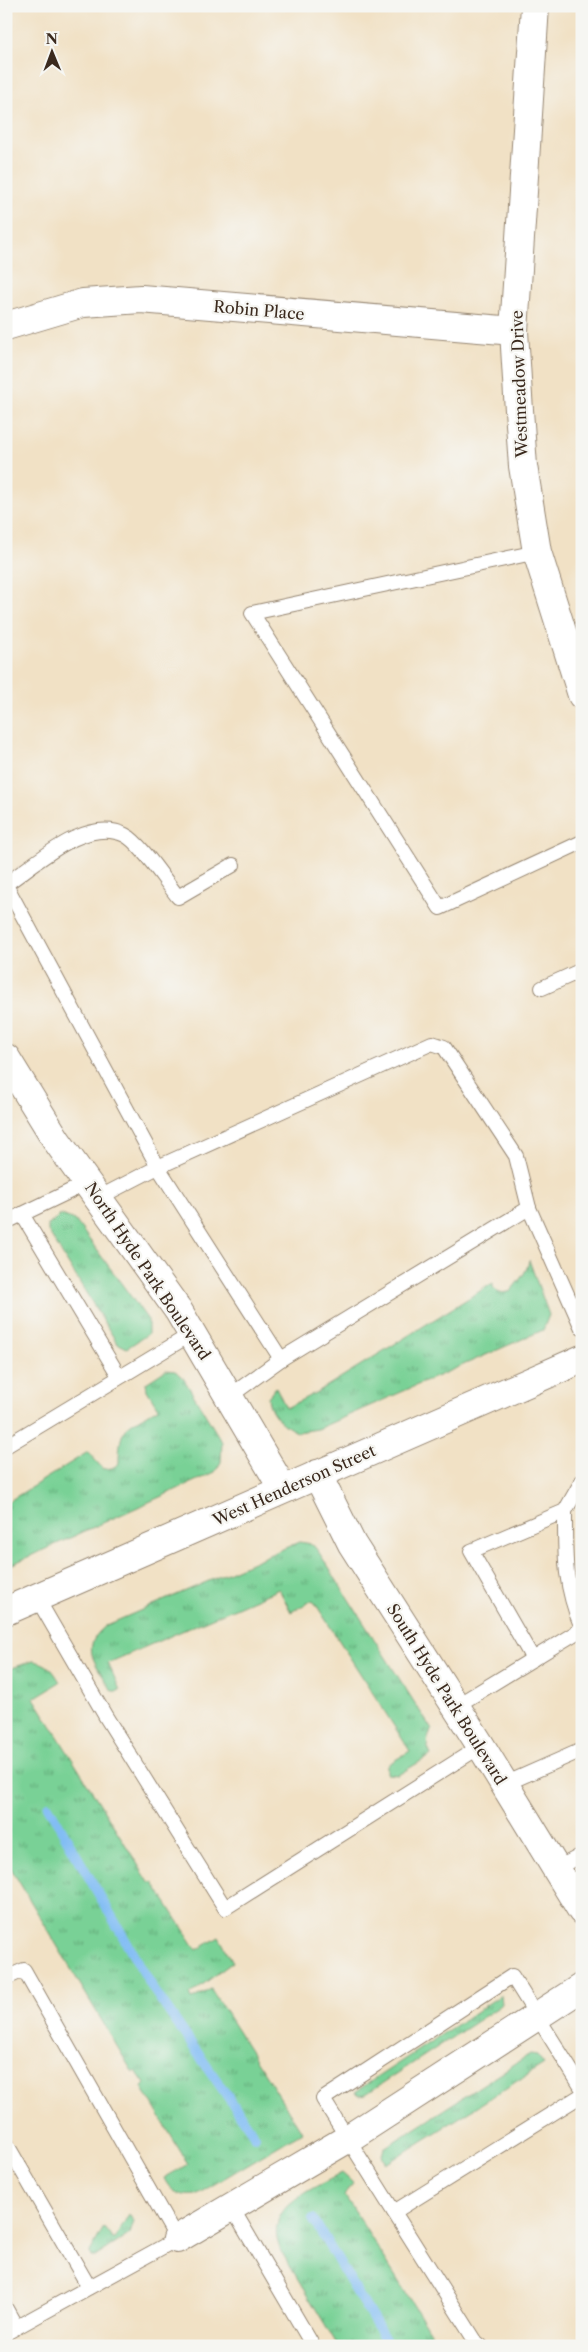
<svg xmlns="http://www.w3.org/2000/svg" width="588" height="2352" viewBox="0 0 588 2352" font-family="'Libre Caslon Text',serif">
<defs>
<pattern id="grass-tufts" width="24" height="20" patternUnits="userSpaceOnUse" patternTransform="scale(1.25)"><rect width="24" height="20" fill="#79d196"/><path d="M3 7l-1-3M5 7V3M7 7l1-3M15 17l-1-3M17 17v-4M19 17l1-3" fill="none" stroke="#64aa7a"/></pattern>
</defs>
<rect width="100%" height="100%" fill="#f6f6f2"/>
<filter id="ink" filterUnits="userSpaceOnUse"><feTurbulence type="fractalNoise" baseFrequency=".02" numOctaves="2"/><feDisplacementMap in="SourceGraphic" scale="10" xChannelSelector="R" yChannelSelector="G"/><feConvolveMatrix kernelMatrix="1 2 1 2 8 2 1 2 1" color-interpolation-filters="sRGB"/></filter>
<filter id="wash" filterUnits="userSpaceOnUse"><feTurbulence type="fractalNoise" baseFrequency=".0096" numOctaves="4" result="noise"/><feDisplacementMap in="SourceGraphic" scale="20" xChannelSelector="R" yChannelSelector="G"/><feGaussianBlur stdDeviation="1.12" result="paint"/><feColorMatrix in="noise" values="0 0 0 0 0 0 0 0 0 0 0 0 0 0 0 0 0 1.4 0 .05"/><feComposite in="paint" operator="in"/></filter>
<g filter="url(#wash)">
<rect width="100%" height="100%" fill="#f1e1c5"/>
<g fill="url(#grass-tufts)" stroke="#5a7e5a">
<path d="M 61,1215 L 75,1220 L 148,1320 L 148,1334 L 127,1348 L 117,1343 L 48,1231 L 48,1225 Z"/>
<path d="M 529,1260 L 549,1315 L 543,1330 L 317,1429 L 297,1432 C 283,1425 269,1414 268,1397 L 276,1387 L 286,1408 L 319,1391 L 493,1283 L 493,1287 C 498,1293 504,1294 511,1291 C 518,1280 527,1274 529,1260 Z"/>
<path d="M 166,1370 L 175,1371 L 182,1376 L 222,1442 L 221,1462 L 215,1472 L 6,1567 L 6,1503 L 88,1452 L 103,1469 L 112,1468 L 119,1464 C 119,1424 126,1427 158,1408 L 147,1390 L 146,1383 Z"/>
<path d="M 299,1542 L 312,1544 L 318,1551 L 432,1730 C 426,1740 426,1745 431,1755 L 398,1775 L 387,1774 L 387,1765 L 410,1751 L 313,1600 L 291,1612 L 279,1589 L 108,1663 L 120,1690 L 118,1691 L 112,1691 C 97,1664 77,1648 107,1625 Z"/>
<path d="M 33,1661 C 48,1663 53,1670 60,1682 L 34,1698 L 150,1884 L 153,1882 L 197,1950 L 219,1937 L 233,1962 L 190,1994 L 192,1999 L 211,1989 L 302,2132 L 196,2195 C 181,2197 170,2192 164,2178 L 188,2164 L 142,2087 L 145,2084 L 136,2071 L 133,2073 L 6,1860 L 6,1670 Z"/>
<path d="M 501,1995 L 502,2004 L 500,2006 L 366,2094 L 360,2095 L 355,2092 Z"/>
<path d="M 530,2054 L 537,2055 L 544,2064 L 386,2164 L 382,2155 L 384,2148 Z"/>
<path d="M 342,2173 L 353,2183 L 345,2196 L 439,2346 L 338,2346 L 281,2251 C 261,2206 310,2191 342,2173 Z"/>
<path d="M 129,2214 L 134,2221 L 130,2234 L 95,2257 L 91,2257 L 90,2252 L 104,2227 L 114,2240 Z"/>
</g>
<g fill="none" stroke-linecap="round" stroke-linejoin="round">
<g stroke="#82bdf4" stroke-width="10">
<path d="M 48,1806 L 154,1990 L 255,2136"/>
<path d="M 313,2219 L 389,2346"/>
</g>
</g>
</g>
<g filter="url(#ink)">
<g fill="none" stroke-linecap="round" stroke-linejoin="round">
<g stroke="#968672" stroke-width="16">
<g id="lane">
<path d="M 537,552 L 252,613 L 440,908 L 582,842"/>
<path d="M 6,884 C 37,863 86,816 125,835 C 140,842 166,882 178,897 L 233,865"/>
<path d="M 6,885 L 158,1167 L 281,1359"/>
<path d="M 542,988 L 582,970"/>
<path d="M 98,1198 L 158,1167 L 432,1043 L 444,1047 L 516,1156 L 529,1208 L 582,1328"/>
<path d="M 22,1214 L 119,1376"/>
<path d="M 6,1222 L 87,1183"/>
<path d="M 230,1396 L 281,1359 L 529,1208"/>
<path d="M 6,1446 L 193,1333"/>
<path d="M 565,1511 C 565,1557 564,1585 582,1628"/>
<path d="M 37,1598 L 106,1717 L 225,1908 L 481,1746"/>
<path d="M 533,1659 L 471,1551 L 565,1511 L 582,1481"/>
<path d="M 456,1706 L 582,1629"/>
<path d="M 505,1784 L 582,1750"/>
<path d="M 558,1868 L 582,1855"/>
<path d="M 6,1978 L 24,1970 L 177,2239 L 6,2333"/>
<path d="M 582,2088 L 512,1976 L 323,2099 L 394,2212 L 582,2095"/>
<path d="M 6,2143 L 89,2287"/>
<path d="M 232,2208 L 313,2346"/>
<path d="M 394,2212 L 476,2342 L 481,2346"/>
<path d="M 6,2309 L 16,2327"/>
</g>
</g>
<g stroke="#968672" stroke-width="30">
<g id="street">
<path d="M 535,6 L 514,331 L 518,396 L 523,466 L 537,552 L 582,695"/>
<path d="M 6,326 L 83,303 L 141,299 L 514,331"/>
<path d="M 6,1058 L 57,1141 L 178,1310 L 283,1489"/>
<path d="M 317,1474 L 352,1544 L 481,1746 L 582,1911"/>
<path d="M 177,2239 L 349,2138 L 582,1987"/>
</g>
</g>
<g stroke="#968672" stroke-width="30">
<path id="primary" d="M 6,1611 L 582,1359"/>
</g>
<use href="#lane" stroke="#fff" stroke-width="14"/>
<use href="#street" stroke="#fff" stroke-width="28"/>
<use href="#primary" stroke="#fff" stroke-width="28"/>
</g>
</g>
<g text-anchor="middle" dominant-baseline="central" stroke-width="4.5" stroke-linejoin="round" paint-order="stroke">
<g font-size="16" fill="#3b2a1e" stroke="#f6f6f2">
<text transform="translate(259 310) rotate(5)">Robin Place</text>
<text transform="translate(519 384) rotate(-92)">Westmeadow Drive</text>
<text transform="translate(148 1271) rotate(56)">North Hyde Park Boulevard</text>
<text transform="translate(294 1485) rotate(-24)">West Henderson Street</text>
<text transform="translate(447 1694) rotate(58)">South Hyde Park Boulevard</text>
</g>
</g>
<rect width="588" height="2352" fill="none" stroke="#f6f6f2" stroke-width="25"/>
<g transform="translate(52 52) rotate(359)" stroke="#f6f6f2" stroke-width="4" paint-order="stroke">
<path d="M0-4L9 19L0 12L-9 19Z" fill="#3b2a1e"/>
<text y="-8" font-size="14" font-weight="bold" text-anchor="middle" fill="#3b2a1e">N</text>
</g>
</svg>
